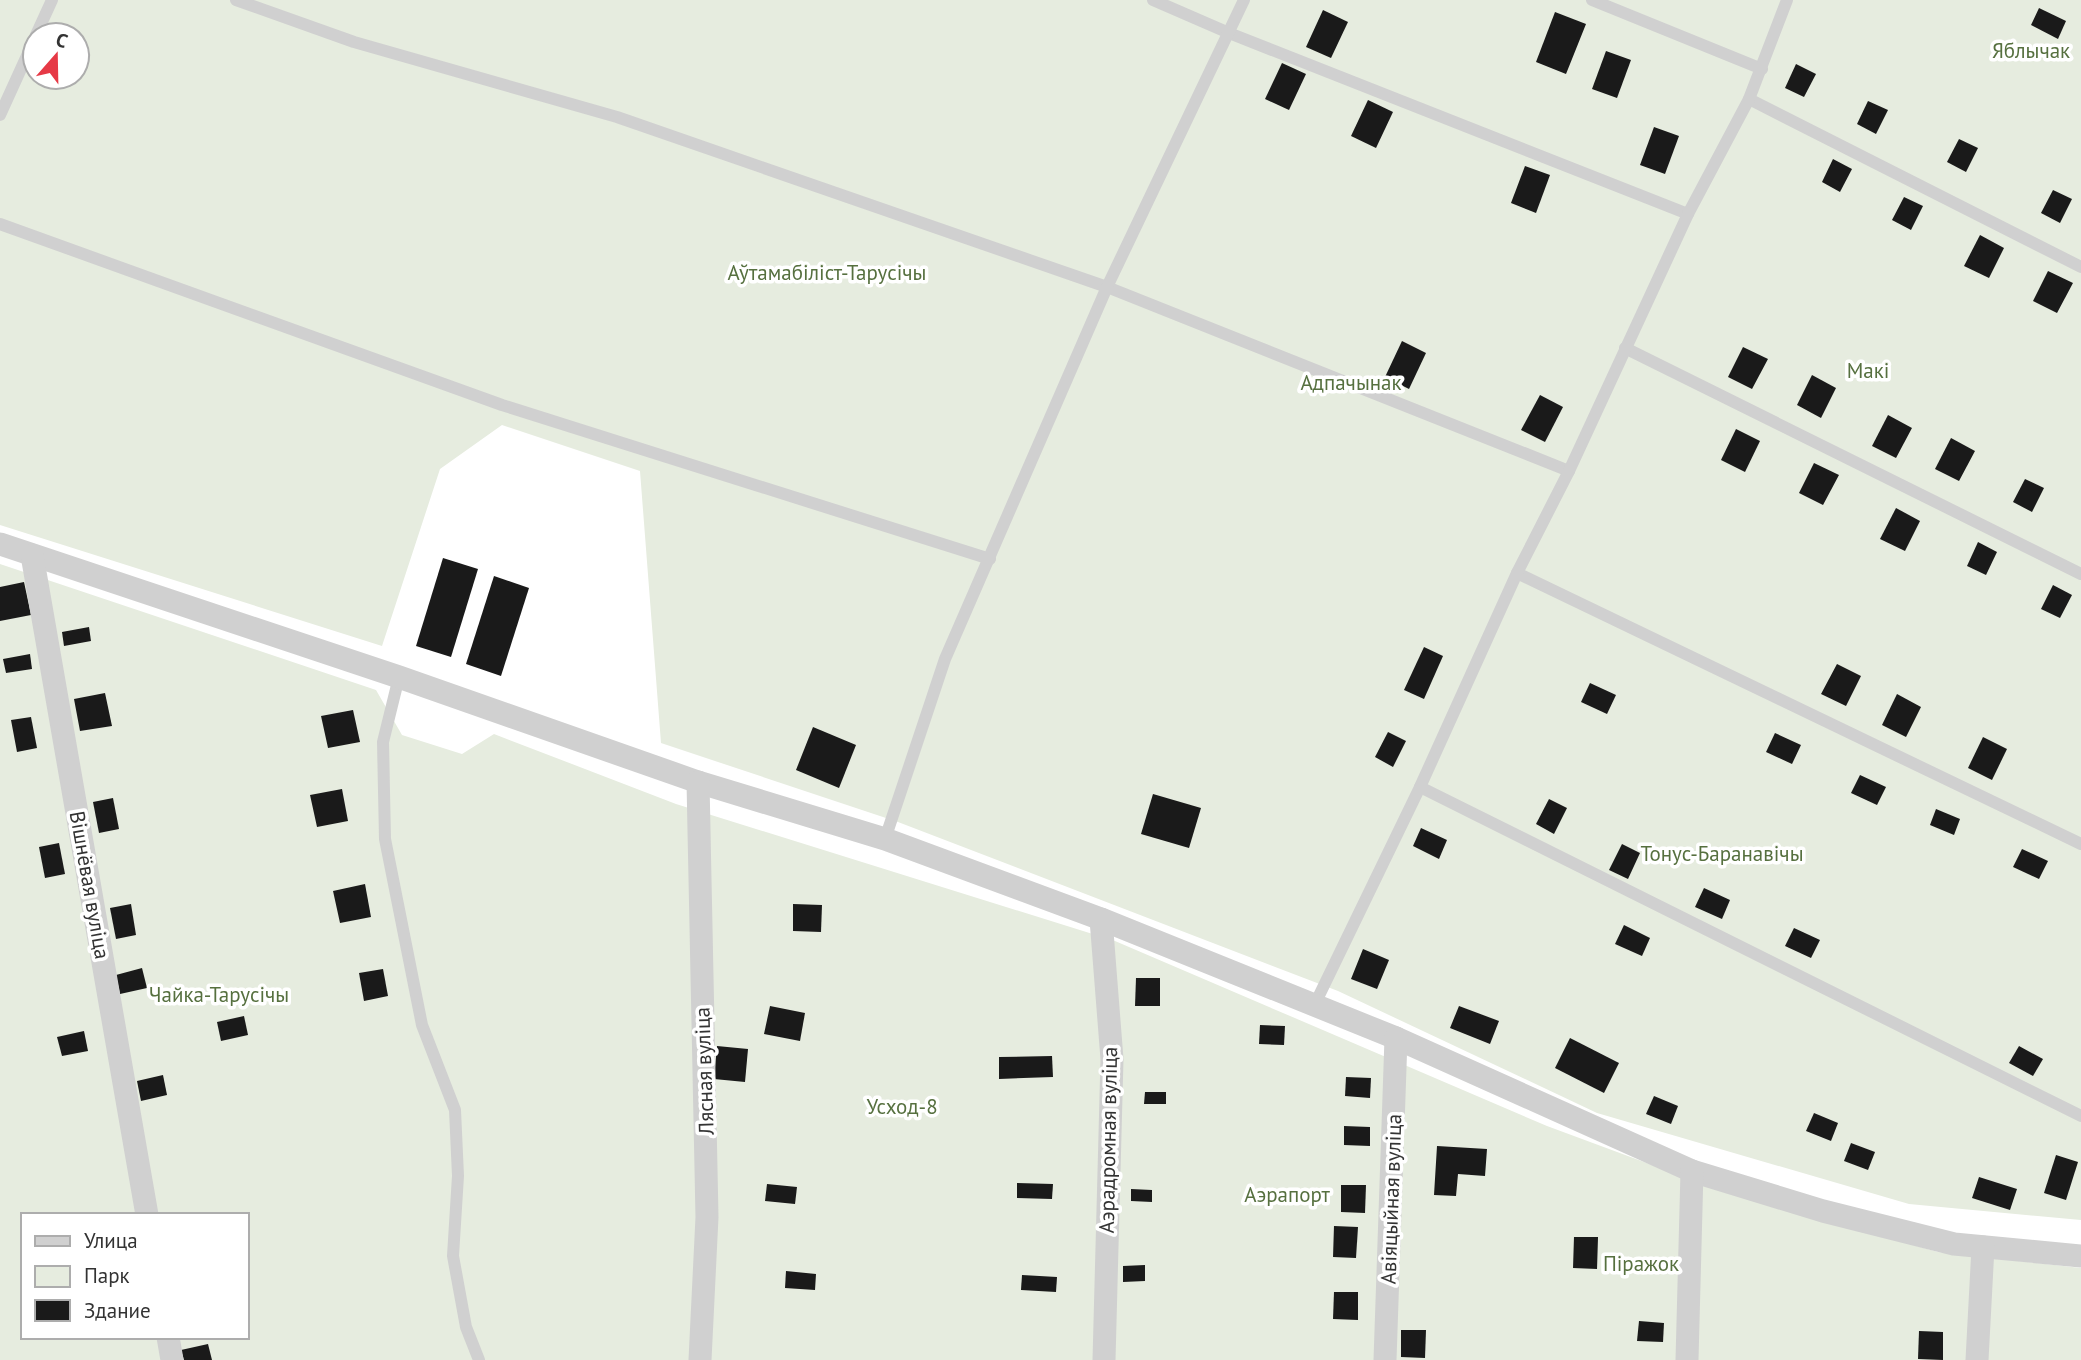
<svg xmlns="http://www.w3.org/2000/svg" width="2081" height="1360" viewBox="0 0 2081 1360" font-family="'PT Sans',sans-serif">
<rect width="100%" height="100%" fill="#fff"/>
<g fill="#e6ecdf" fill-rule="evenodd">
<path d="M 0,0 L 2081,0 L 2081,1220 L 1909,1204 L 1597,1113 L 1338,991 L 898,822 L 661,743 L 640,471 L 502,425 L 440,469 L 382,646 L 0,525 ZM 35,35 L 77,35 L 77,77 L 35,77 Z"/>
<path d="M 0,564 L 376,690 L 402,735 L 462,754 L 494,734 L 676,804 L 1115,941 L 1547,1126 L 1725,1192 L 1938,1252 L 2081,1268 L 2081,1360 L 0,1360 ZM 23,1215 L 247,1215 L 247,1337 L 23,1337 Z"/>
</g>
<g fill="#1a1a1a">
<path d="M 2039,8 L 2066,21 L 2058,39 L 2031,25 Z"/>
<path d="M 1323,10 L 1348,22 L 1331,58 L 1306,47 Z"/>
<path d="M 1555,12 L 1586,24 L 1566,74 L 1536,62 Z"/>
<path d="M 1606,51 L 1631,60 L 1617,98 L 1592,89 Z"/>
<path d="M 1282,63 L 1306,74 L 1289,110 L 1265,99 Z"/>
<path d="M 1796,64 L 1816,74 L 1804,97 L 1785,88 Z"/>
<path d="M 1368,100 L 1393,112 L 1376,148 L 1351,136 Z"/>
<path d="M 1868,101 L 1888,110 L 1876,134 L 1857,124 Z"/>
<path d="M 1654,127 L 1679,136 L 1665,174 L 1640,165 Z"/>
<path d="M 1959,139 L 1978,148 L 1966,172 L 1947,162 Z"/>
<path d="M 1833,159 L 1852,169 L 1840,192 L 1822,182 Z"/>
<path d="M 1525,166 L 1550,175 L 1536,213 L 1511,203 Z"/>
<path d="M 2053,190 L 2072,199 L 2060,223 L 2041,213 Z"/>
<path d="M 1904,197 L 1923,206 L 1911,230 L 1892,220 Z"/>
<path d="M 1980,235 L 2004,248 L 1989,278 L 1964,266 Z"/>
<path d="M 2048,271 L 2073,283 L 2057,313 L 2033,301 Z"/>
<path d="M 1402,341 L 1426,353 L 1409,389 L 1385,377 Z"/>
<path d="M 1743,347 L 1768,359 L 1752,389 L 1728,377 Z"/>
<path d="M 1812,375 L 1836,388 L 1821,418 L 1797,405 Z"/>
<path d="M 1540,395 L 1563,407 L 1545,442 L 1521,430 Z"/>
<path d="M 1888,415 L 1912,428 L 1896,458 L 1872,446 Z"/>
<path d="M 1736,429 L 1760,441 L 1745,472 L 1721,460 Z"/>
<path d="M 1951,438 L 1975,451 L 1959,481 L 1935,469 Z"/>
<path d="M 1814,463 L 1839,475 L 1823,505 L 1799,493 Z"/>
<path d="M 2025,479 L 2044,488 L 2032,512 L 2013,502 Z"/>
<path d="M 1896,508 L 1920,521 L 1905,551 L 1880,539 Z"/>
<path d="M 1978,542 L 1997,552 L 1986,575 L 1967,566 Z"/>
<path d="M 443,558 L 478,569 L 451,657 L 416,646 Z"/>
<path d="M 494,576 L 529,588 L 501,676 L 466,664 Z"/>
<path d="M 24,582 L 31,615 L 0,621 L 0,587 Z"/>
<path d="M 2053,585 L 2072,595 L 2060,618 L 2041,609 Z"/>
<path d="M 89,627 L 91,641 L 64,646 L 62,632 Z"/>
<path d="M 1424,647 L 1443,656 L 1424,699 L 1404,690 Z"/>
<path d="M 30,654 L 32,669 L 6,673 L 3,659 Z"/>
<path d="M 1837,664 L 1861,676 L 1846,706 L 1821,694 Z"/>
<path d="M 1590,683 L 1616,695 L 1607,714 L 1581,702 Z"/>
<path d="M 105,693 L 112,726 L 80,731 L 74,699 Z"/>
<path d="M 1897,694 L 1921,707 L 1906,737 L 1882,725 Z"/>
<path d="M 353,710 L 360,742 L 328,748 L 321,716 Z"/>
<path d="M 31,717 L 37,748 L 17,752 L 11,720 Z"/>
<path d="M 813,727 L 856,745 L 839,788 L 796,770 Z"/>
<path d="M 1388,732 L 1406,741 L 1393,767 L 1375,757 Z"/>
<path d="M 1775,733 L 1801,745 L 1792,764 L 1766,752 Z"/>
<path d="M 1983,737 L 2007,749 L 1992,780 L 1968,768 Z"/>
<path d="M 1860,775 L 1886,787 L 1877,805 L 1851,793 Z"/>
<path d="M 342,789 L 348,821 L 317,827 L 310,795 Z"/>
<path d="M 1153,794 L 1201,808 L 1189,848 L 1141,834 Z"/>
<path d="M 113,798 L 119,829 L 99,833 L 93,802 Z"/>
<path d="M 1549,799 L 1567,808 L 1554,834 L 1536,824 Z"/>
<path d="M 1936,809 L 1960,819 L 1954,835 L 1930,825 Z"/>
<path d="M 1421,828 L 1447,840 L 1439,859 L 1413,846 Z"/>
<path d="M 59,843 L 65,874 L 45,878 L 39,847 Z"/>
<path d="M 1622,844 L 1640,853 L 1628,879 L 1609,870 Z"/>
<path d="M 2022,849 L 2048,861 L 2039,879 L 2013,867 Z"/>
<path d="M 365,884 L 371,917 L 340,923 L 333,891 Z"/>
<path d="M 1704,888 L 1730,900 L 1722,919 L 1695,907 Z"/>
<path d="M 131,904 L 136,935 L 116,939 L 110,908 Z"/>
<path d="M 793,904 L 822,905 L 821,932 L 793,931 Z"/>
<path d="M 1624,925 L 1650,938 L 1642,956 L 1615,944 Z"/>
<path d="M 1794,928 L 1820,940 L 1811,958 L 1785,946 Z"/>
<path d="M 1363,949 L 1389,960 L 1377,989 L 1351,979 Z"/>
<path d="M 142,968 L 147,988 L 120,994 L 116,975 Z"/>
<path d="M 383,969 L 388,996 L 364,1001 L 359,973 Z"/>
<path d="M 1136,978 L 1160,978 L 1160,1006 L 1135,1006 Z"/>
<path d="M 770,1006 L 805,1013 L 800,1041 L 764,1034 Z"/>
<path d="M 1459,1006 L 1499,1021 L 1490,1044 L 1450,1028 Z"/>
<path d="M 244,1016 L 248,1035 L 221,1041 L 217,1022 Z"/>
<path d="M 1260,1025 L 1285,1026 L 1284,1045 L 1259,1044 Z"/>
<path d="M 84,1031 L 88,1051 L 62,1056 L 57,1037 Z"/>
<path d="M 1570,1038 L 1619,1063 L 1604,1093 L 1555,1068 Z"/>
<path d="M 717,1046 L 748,1049 L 745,1082 L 714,1079 Z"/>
<path d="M 2019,1046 L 2043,1059 L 2033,1076 L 2009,1063 Z"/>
<path d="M 1052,1056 L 1053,1077 L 999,1079 L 999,1057 Z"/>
<path d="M 163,1075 L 167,1095 L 141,1101 L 137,1081 Z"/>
<path d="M 1346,1077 L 1371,1078 L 1370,1098 L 1345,1096 Z"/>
<path d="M 1145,1092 L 1166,1092 L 1166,1104 L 1144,1104 Z"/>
<path d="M 1654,1096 L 1678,1106 L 1671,1124 L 1646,1114 Z"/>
<path d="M 1814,1113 L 1838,1123 L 1831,1141 L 1806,1131 Z"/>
<path d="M 1344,1126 L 1370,1127 L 1370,1146 L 1344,1145 Z"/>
<path d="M 1851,1143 L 1875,1152 L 1868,1170 L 1844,1161 Z"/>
<path d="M 1437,1146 L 1487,1149 L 1485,1176 L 1458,1174 L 1456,1196 L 1434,1195 Z"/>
<path d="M 2056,1155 L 2078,1162 L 2066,1200 L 2044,1193 Z"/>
<path d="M 1979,1177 L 2017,1189 L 2010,1210 L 1972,1198 Z"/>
<path d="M 1017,1183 L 1053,1184 L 1052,1199 L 1017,1198 Z"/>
<path d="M 767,1184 L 797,1187 L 795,1204 L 765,1201 Z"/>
<path d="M 1341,1185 L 1366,1185 L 1365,1213 L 1341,1212 Z"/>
<path d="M 1131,1189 L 1152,1190 L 1152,1202 L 1131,1201 Z"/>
<path d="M 1334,1226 L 1358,1227 L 1356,1258 L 1333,1257 Z"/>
<path d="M 1574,1237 L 1598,1237 L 1597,1269 L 1573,1268 Z"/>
<path d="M 1145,1265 L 1145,1281 L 1123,1282 L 1123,1266 Z"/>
<path d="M 786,1271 L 816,1274 L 815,1290 L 785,1288 Z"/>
<path d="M 1022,1275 L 1057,1277 L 1056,1292 L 1021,1290 Z"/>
<path d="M 1334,1292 L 1358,1292 L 1358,1320 L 1333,1319 Z"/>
<path d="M 1639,1321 L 1664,1323 L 1663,1342 L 1637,1341 Z"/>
<path d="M 1401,1330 L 1426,1330 L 1425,1358 L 1401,1357 Z"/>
<path d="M 1919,1331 L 1943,1332 L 1943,1360 L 1918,1359 Z"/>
<path d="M 208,1344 L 212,1360 L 184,1360 L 181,1350 Z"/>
</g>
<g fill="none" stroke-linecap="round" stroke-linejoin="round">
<g stroke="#d0d0d0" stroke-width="12">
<path d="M 236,0 L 354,42 L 617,117 L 1107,287 L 1569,471"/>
<path d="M 1153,0 L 1229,33 L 1688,214"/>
<path d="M 1592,0 L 1762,69"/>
<path d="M 36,35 L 52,0"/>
<path d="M 1749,99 L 2081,267"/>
<path d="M 0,115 L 35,38"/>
<path d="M 0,224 L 502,405 L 990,559"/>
<path d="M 1625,348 L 2081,574"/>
<path d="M 1517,573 L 2081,844"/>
<path d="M 399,677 L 383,742 L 385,839 L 422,1025 L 455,1110 L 458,1176 L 453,1256 L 466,1327 L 479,1360"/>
<path d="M 1420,787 L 2081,1116"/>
<path d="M 885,839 L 945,659 L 1107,287 L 1244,0"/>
<path d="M 1314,1006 L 1420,787 L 1517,573 L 1569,471 L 1688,214 L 1749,99 L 1787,0"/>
</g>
<g stroke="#d0d0d0" stroke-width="23">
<path d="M 0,544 L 399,677 L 698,782 L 885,839 L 1101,919 L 1396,1038 L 1692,1171 L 1823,1211 L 1954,1244 L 2081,1256"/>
<path d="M 32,555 L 147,1215"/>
<path d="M 698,782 L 707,1217 L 700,1360"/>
<path d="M 1101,919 L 1112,1059 L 1104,1360"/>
<path d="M 168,1337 L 172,1360"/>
<path d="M 1385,1360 L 1396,1038"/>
<path d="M 1687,1360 L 1692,1171"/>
<path d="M 1977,1360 L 1983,1247"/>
</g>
</g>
<g text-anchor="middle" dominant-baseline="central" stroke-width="7" stroke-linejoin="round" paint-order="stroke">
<g font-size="21" fill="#56703f" stroke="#fff">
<text x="2031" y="50">Яблычак</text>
<text x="827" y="272">Аўтамабіліст-Тарусічы</text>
<text x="1868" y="370">Макі</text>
<text x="1351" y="382">Адпачынак</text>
<text x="1722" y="853">Тонус-Баранавічы</text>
<text x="219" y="994">Чайка-Тарусічы</text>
<text x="902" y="1106">Усход-8</text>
<text x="1287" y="1194">Аэрапорт</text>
<text x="1641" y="1263">Піражок</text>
</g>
<g font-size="21" fill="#333" stroke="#fff">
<text transform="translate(90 885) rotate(80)">Вішнёвая вуліца</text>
<text transform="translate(704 1071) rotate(-92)">Лясная вуліца</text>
<text transform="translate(1108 1140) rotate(-89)">Аэрадромная вуліца</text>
<text transform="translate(1391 1199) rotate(-88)">Авіяцыйная вуліца</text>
</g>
</g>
<rect x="21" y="1213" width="228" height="126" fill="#ffffff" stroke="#adadad" stroke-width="2"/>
<rect x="35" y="1236" width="35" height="10" fill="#d0d0d0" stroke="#adadad" stroke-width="2"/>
<text x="84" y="1248" font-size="21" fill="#333333">Улица</text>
<rect x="35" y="1266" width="35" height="21" fill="#e6ecdf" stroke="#adadad" stroke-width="2"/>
<text x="84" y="1283" font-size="21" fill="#333333">Парк</text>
<rect x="35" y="1300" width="35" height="21" fill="#1a1a1a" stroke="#adadad" stroke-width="2"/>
<text x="84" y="1318" font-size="21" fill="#333333">Здание</text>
<g transform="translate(56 56) rotate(20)"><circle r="33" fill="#ffffff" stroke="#adadad" stroke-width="2"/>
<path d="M0-5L12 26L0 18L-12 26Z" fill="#e63946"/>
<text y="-10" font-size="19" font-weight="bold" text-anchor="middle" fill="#333333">С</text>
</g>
</svg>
